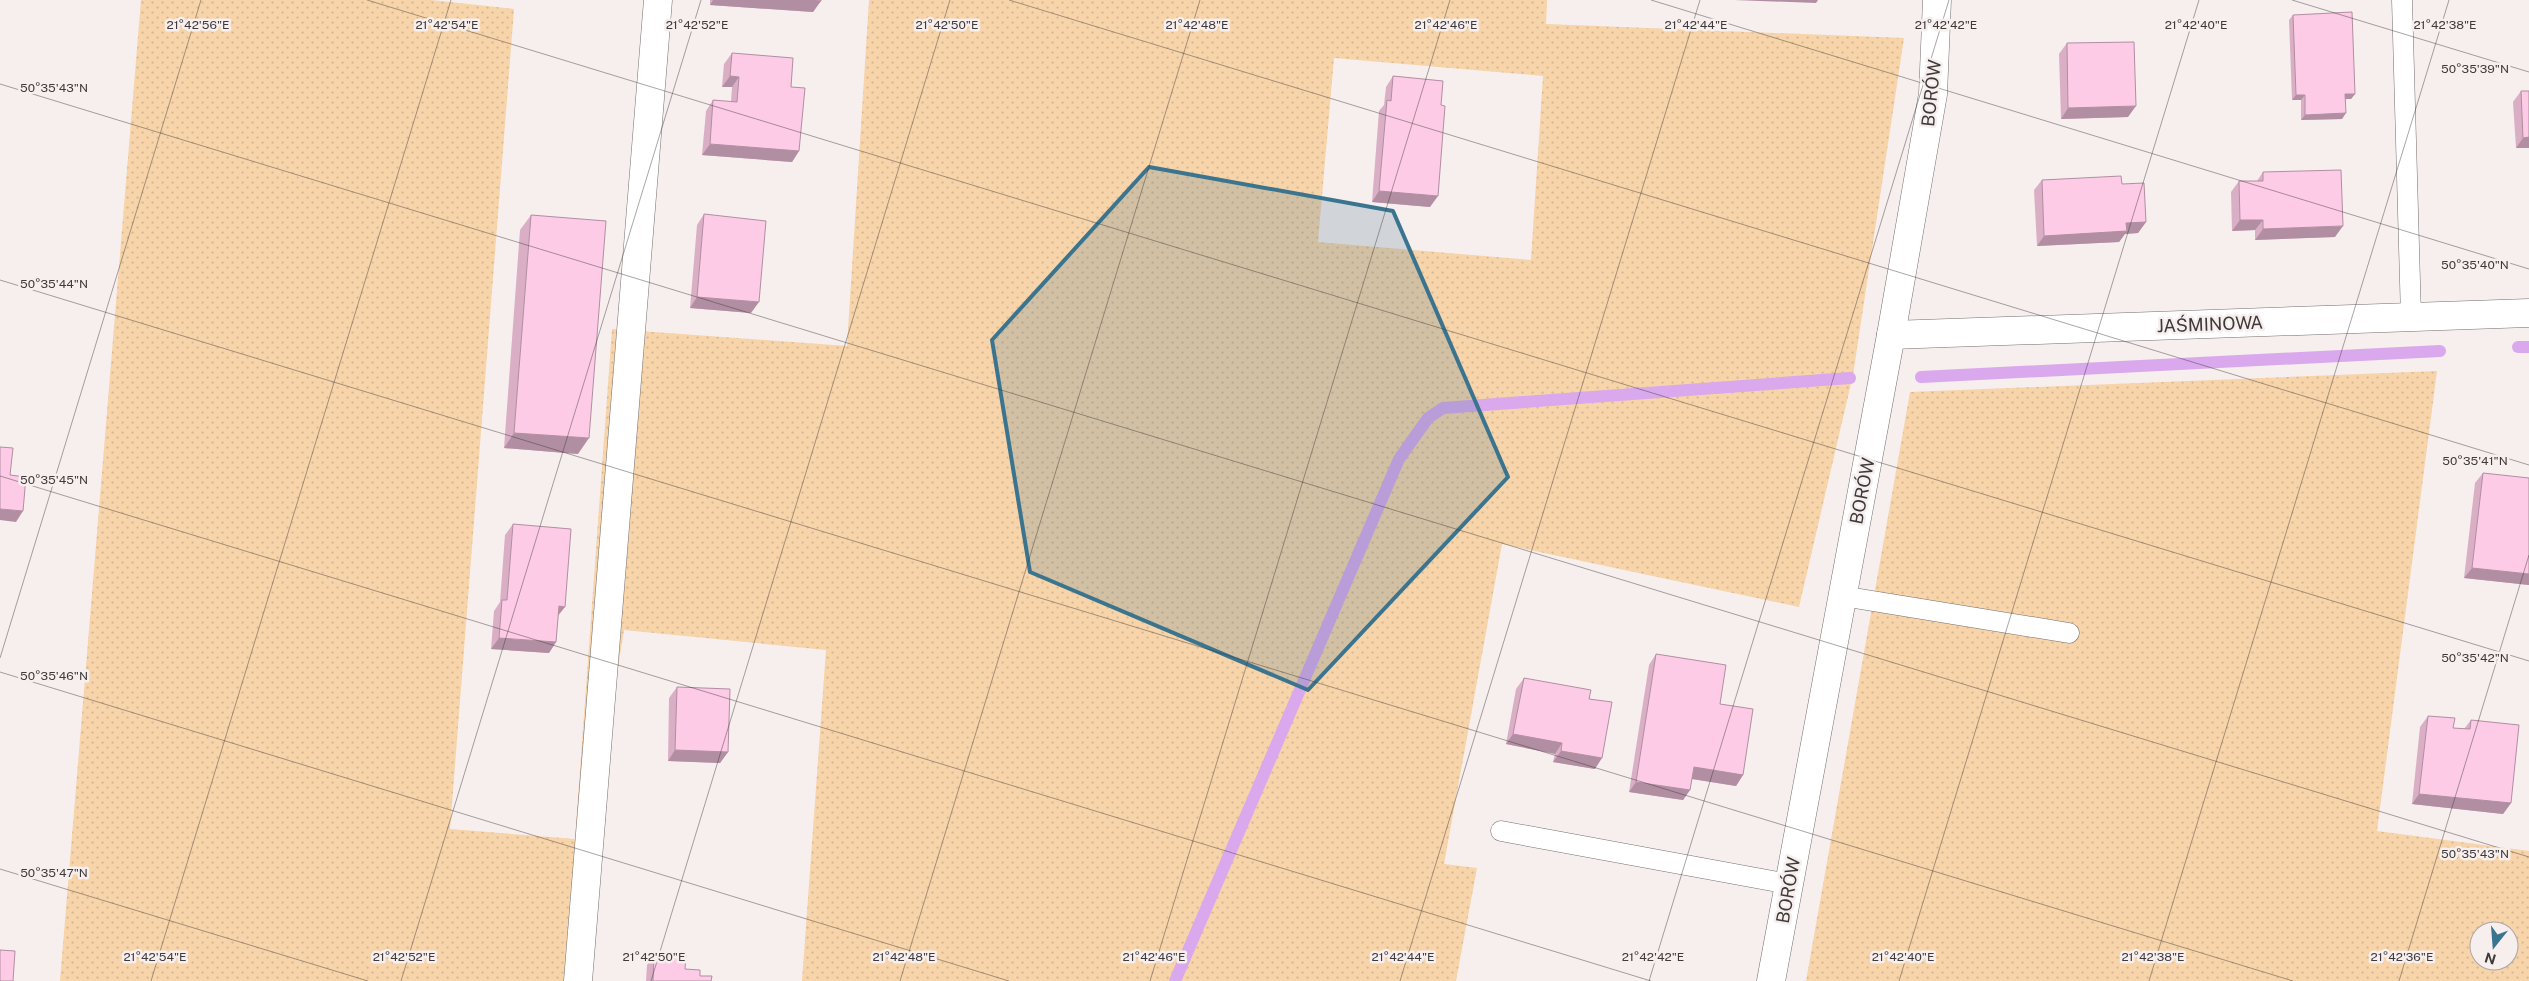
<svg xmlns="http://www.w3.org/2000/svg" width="2529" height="981" viewBox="0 0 2529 981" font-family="'Public Sans',sans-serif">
<defs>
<pattern id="grass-dots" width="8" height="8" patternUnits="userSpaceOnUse" patternTransform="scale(1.25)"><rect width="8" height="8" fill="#f7d4a9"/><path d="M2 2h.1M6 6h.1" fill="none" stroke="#d5b792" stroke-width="1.8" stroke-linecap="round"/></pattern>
</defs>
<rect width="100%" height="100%" fill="#f7eeee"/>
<g fill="url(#grass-dots)" fill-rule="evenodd">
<path d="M 141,0 L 431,0 L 514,9 L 450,829 L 575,839 L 612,329 L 847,346 L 869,0 L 1547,0 L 1546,24 L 1904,38 L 1853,375 L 1799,607 L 1502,544 L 1444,864 L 1477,868 L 1456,981 L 802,981 L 826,650 L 624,630 L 568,981 L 60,981 ZM 1334,58 L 1543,76 L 1531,260 L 1318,242 Z"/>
<path d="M 2437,371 L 2377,831 L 2529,851 L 2529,981 L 1806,981 L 1910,392 ZM 2479,931 L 2509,931 L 2509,961 L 2479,961 Z"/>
</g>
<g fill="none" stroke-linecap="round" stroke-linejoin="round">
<g stroke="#d9a8ed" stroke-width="12">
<path d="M 2518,347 L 2529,347"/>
<path d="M 1921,377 L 2440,351"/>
<path d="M 1175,981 L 1399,459 L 1428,418 L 1443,408 L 1850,378"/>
</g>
<g stroke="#766e6e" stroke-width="21">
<g id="lane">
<path d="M 2402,0 L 2411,317"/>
<path d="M 1842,596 L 2069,633"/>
<path d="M 1501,831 L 1789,884"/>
</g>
</g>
<g stroke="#766e6e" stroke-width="29">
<g id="street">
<path d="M 1891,335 L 2529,313"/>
<path d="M 578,981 L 658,0"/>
<path d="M 1771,981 L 1891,335 L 1933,94 L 1937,0"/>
</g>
</g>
<use href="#lane" stroke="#fff" stroke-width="20"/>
<use href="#street" stroke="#fff" stroke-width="28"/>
</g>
<g fill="#daafc6">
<path d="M 710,0 L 821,0 L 813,12 L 710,5 Z"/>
<path d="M 2293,15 L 2355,94 L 2351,99 L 2346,99 L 2342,119 L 2301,120 L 2301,100 L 2292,100 L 2289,20 Z"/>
<path d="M 2067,43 L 2128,117 L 2061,119 L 2059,54 Z"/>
<path d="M 732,53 L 791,87 L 799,151 L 792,162 L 702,155 L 706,111 L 713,100 L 731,102 L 732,87 L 722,87 L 724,64 Z"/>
<path d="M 1393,76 L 1430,207 L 1372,202 L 1379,111 L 1384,105 L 1386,87 Z"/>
<path d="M 2521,91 L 2529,91 L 2529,148 L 2516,148 L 2513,102 Z"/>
<path d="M 2263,172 L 2335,237 L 2255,240 L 2255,230 L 2232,231 L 2231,192 L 2239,181 L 2257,181 Z"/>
<path d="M 2042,180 L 2122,184 L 2146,222 L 2138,233 L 2125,234 L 2119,242 L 2037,246 L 2034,190 Z"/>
<path d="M 704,214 L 751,313 L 690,308 L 697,225 Z"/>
<path d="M 531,215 L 578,454 L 504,448 L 520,230 Z"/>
<path d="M 2483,473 L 2529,585 L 2464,578 L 2475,483 Z"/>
<path d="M 513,524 L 558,616 L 556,642 L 549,653 L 491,649 L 494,611 L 500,602 L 505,535 Z"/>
<path d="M 1656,654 L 1720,704 L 1743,775 L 1736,786 L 1692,779 L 1690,790 L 1683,800 L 1629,792 L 1649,665 Z"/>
<path d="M 1524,678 L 1589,699 L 1595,769 L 1553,762 L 1555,754 L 1506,744 L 1516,689 Z"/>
<path d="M 677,687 L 728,752 L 720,763 L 668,761 L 669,698 Z"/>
<path d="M 2428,716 L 2453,728 L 2464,729 L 2471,720 L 2511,803 L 2503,814 L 2412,804 L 2420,727 Z"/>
<path d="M 654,954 L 685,969 L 711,981 L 646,981 L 647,965 Z"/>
</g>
<g fill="#b18ea1">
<path d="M 713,0 L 802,0 L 821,1 L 813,12 L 710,5 Z"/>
<path d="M 1734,0 L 1818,0 L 1816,3 Z"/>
<path d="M 730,76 L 739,77 L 732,87 L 722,87 Z"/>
<path d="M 2345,94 L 2355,94 L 2351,99 L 2341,99 Z"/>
<path d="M 2296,95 L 2305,95 L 2301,100 L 2292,100 Z"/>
<path d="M 2136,106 L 2128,117 L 2061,119 L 2068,108 Z"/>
<path d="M 2346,113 L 2342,119 L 2301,120 L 2305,115 Z"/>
<path d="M 2529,137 L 2529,148 L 2516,148 L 2523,138 Z"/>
<path d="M 710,144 L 799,151 L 792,162 L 702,155 Z"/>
<path d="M 1379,191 L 1438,196 L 1430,207 L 1372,202 Z"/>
<path d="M 2240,220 L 2263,220 L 2255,230 L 2232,231 Z"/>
<path d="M 2146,222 L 2138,233 L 2125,234 L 2119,242 L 2037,246 L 2044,236 L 2126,223 Z"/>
<path d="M 2343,226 L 2335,237 L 2255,240 L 2263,229 Z"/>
<path d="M 697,297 L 759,302 L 751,313 L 690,308 Z"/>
<path d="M 514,433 L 589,438 L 578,454 L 504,448 Z"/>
<path d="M 0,509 L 23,511 L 16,522 L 0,520 Z"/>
<path d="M 2472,568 L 2529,574 L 2529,585 L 2464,578 Z"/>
<path d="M 559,606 L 565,607 L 557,617 Z"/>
<path d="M 499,638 L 556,642 L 549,653 L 491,649 Z"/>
<path d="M 1513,734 L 1562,743 L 1555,754 L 1506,744 Z"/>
<path d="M 675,750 L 728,752 L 720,763 L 668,761 Z"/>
<path d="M 1561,751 L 1602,758 L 1595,769 L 1553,762 Z"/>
<path d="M 1694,767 L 1743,775 L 1736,786 L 1686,778 Z"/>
<path d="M 1636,782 L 1690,790 L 1683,800 L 1629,792 Z"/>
<path d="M 2419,794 L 2511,803 L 2503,814 L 2412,804 Z"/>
</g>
<g fill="#fdcbe6" stroke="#b18ea1">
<path d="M 802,0 L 821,0 L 821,1 Z"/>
<path d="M 2352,12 L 2355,94 L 2345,94 L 2346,113 L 2305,115 L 2305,95 L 2296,95 L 2293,15 Z"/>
<path d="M 2134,42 L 2136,106 L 2068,108 L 2067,43 Z"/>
<path d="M 732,53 L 793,58 L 791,87 L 805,88 L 799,151 L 710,144 L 713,100 L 737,102 L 739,77 L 730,76 Z"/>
<path d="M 1393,76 L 1443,81 L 1441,105 L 1445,106 L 1438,196 L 1379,191 L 1387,100 L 1391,101 Z"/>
<path d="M 2521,91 L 2529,91 L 2529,137 L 2523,138 Z"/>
<path d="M 2341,170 L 2343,226 L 2263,229 L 2263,220 L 2240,220 L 2239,181 L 2263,181 L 2263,172 Z"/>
<path d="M 2121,176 L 2122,184 L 2144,183 L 2146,222 L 2126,223 L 2127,231 L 2044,236 L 2042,180 Z"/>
<path d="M 704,214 L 766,221 L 759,302 L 697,297 Z"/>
<path d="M 531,215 L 606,221 L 589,438 L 514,433 Z"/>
<path d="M 0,447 L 13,448 L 10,475 L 26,477 L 23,511 L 0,509 Z"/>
<path d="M 2483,473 L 2529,478 L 2529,574 L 2472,568 Z"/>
<path d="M 513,524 L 571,529 L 565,607 L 559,606 L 556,642 L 499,638 L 502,600 L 507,600 Z"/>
<path d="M 1656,654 L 1726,665 L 1720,704 L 1753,709 L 1743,775 L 1694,767 L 1690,790 L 1636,782 Z"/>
<path d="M 1524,678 L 1591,690 L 1589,699 L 1612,702 L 1602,758 L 1561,751 L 1562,743 L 1513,734 Z"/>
<path d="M 677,687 L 730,689 L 728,752 L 675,750 Z"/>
<path d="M 2428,716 L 2455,718 L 2453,728 L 2470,729 L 2471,720 L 2519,725 L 2511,803 L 2419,794 Z"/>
<path d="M 0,950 L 15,951 L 13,981 L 0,981 Z"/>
<path d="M 654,954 L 686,955 L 685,969 L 700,970 L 700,976 L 712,976 L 711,981 L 653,981 Z"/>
</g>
<path fill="#3b748e" fill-opacity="0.2" stroke="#3b748e" stroke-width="4" stroke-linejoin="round" d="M 1149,167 L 1393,211 L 1508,477 L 1308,690 L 1030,572 L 992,340 Z"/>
<path fill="none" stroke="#3e3a3a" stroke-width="1" stroke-opacity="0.45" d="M 367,0 L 2529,661M 1009,0 L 2529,465M 1651,0 L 2529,269M 2292,0 L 2529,72M 0,84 L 2529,857M 0,280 L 2293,981M 0,476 L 1651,981M 0,658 L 201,0M 0,672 L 1009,981M 0,869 L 368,981M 151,981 L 451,0M 401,981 L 701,0M 651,981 L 950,0M 900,981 L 1200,0M 1150,981 L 1450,0M 1400,981 L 1700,0M 1649,981 L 1949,0M 1899,981 L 2199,0M 2149,981 L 2449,0M 2399,981 L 2529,555"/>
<g text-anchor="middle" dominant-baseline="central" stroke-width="5" stroke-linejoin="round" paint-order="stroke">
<g font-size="18" fill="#3e3a3a" stroke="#f7eeee">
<text transform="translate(1931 93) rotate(-84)">BORÓW</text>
<text transform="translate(2210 324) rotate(-2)">JAŚMINOWA</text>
<text transform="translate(1862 491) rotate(-79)">BORÓW</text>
<text transform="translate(1788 890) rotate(-80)">BORÓW</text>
</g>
</g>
<g font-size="12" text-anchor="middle" fill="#3e3a3a" stroke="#f7eeee" stroke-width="5" stroke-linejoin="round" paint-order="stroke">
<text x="198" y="29">21°42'56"E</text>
<text x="447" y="29">21°42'54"E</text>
<text x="697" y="29">21°42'52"E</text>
<text x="947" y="29">21°42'50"E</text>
<text x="1197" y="29">21°42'48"E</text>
<text x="1446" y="29">21°42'46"E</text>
<text x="1696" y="29">21°42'44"E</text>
<text x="1946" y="29">21°42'42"E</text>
<text x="2196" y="29">21°42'40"E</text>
<text x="2445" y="29">21°42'38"E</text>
<text x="2475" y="73">50°35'39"N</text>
<text x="54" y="92">50°35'43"N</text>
<text x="2475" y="269">50°35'40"N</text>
<text x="54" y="288">50°35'44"N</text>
<text x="2475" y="465">50°35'41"N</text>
<text x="54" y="484">50°35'45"N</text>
<text x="2475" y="662">50°35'42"N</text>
<text x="54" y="680">50°35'46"N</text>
<text x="2475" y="858">50°35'43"N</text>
<text x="54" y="877">50°35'47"N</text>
<text x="155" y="961">21°42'54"E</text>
<text x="404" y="961">21°42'52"E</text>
<text x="654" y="961">21°42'50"E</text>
<text x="904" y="961">21°42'48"E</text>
<text x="1154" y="961">21°42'46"E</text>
<text x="1403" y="961">21°42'44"E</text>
<text x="1653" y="961">21°42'42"E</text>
<text x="1903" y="961">21°42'40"E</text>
<text x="2153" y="961">21°42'38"E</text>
<text x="2402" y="961">21°42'36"E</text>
</g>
<g transform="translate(2494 946) rotate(197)"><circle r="24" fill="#f7eeee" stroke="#ada6a6"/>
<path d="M0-4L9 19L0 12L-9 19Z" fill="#3b748e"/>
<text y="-8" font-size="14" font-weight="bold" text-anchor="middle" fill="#3e3a3a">N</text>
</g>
</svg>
